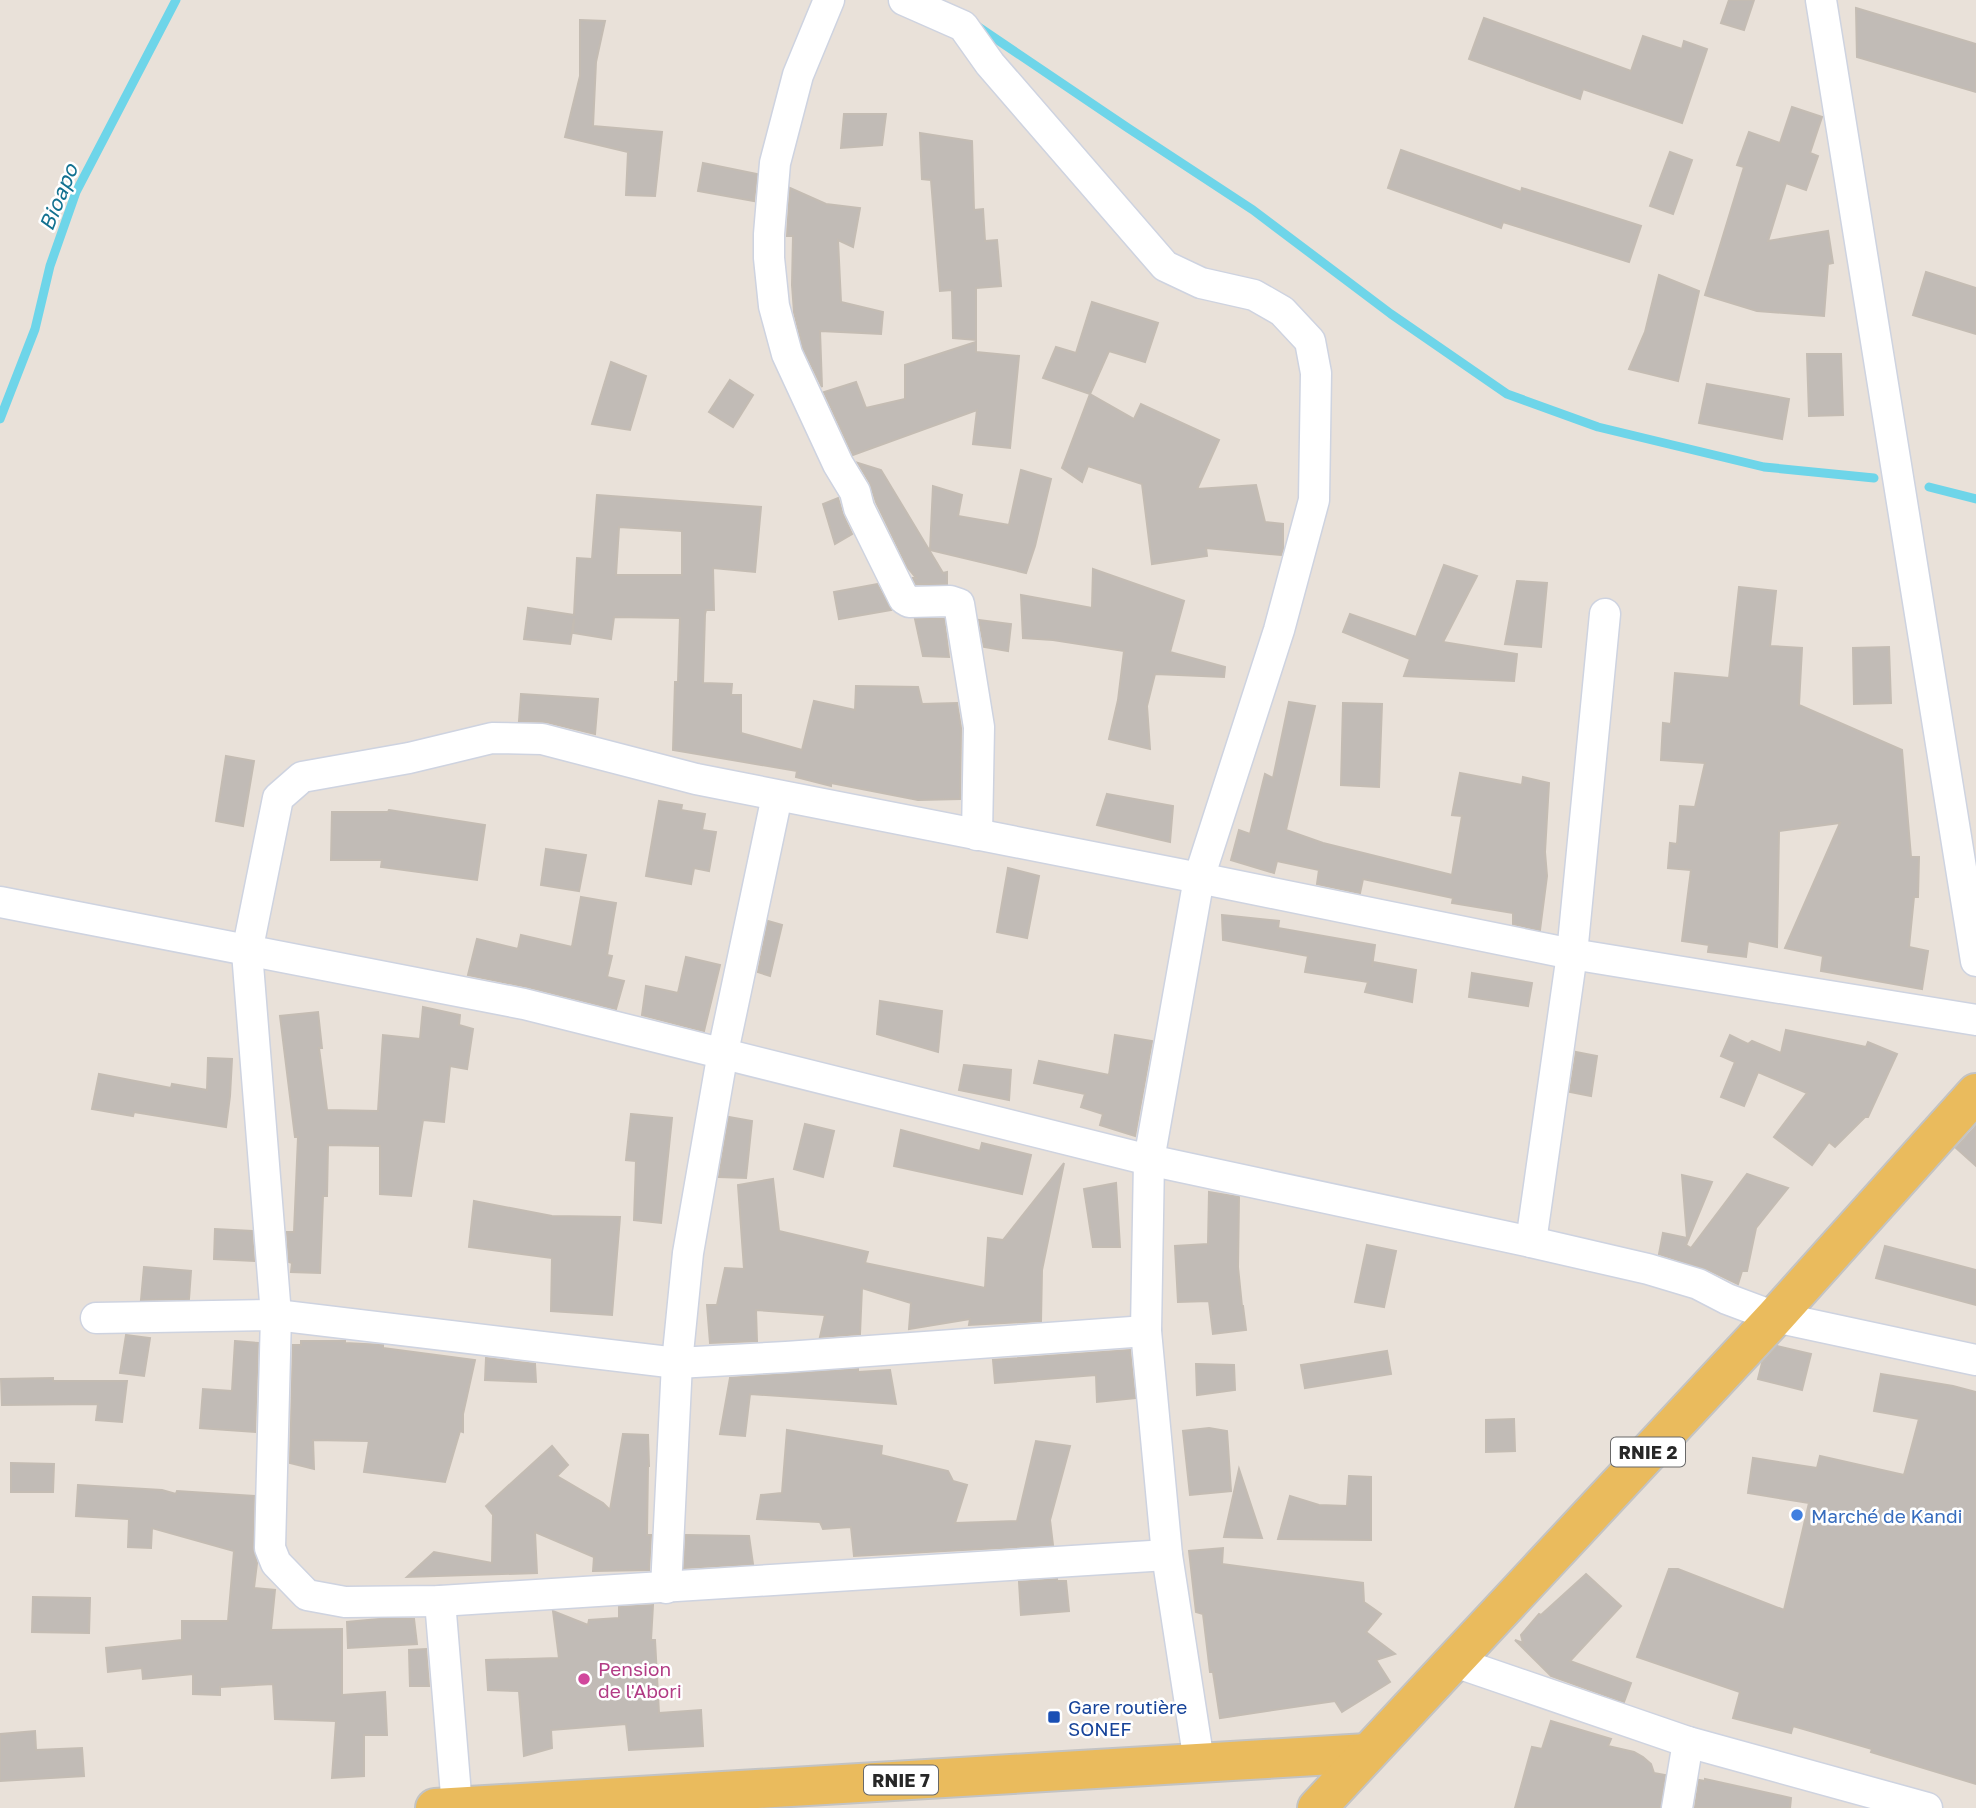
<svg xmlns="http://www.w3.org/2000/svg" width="1976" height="1808" viewBox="0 0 1976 1808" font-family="'Golos Text',sans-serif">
<rect width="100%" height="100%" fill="#e9e1d9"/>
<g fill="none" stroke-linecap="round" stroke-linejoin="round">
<g stroke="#6ed5e9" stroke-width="9">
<path d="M 977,26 L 1128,128 L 1253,210 L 1391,314 L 1507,394 L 1598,427 L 1764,467 L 1874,478"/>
<path d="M 0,419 L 35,329 L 50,266 L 76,192 L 176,0"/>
<path d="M 1929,487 L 1976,499"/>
</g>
</g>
<g fill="#c1bbb6" stroke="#c4bcb3" stroke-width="2" fill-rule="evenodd">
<path d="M 1729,0 L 1754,0 L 1744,30 L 1721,23 Z"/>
<path d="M 1856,8 L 1976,44 L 1976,92 L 1857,57 Z"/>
<path d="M 1484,18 L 1631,71 L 1643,36 L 1682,49 L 1684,41 L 1707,49 L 1682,123 L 1583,89 L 1580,99 L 1469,59 Z"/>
<path d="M 580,20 L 605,21 L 596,62 L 593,126 L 662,132 L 655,196 L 626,195 L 628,152 L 565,137 L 580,76 Z"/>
<path d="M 1792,107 L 1822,117 L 1810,153 L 1818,156 L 1806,190 L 1786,183 L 1768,241 L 1828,231 L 1833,263 L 1828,264 L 1824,316 L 1757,311 L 1705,295 L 1744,167 L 1737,165 L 1749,132 L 1780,143 Z"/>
<path d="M 844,114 L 886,114 L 882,145 L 841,148 Z"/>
<path d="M 920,133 L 972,141 L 974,210 L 983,209 L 985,241 L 997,240 L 1001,286 L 976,288 L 976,340 L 953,338 L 952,290 L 940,291 L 931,180 L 922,179 Z"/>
<path d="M 1401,150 L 1521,192 L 1522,188 L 1641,226 L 1629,262 L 1503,222 L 1501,228 L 1388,188 Z"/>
<path d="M 1670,152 L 1692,160 L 1673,214 L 1650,206 Z"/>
<path d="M 703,163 L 757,174 L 754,201 L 698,191 Z"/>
<path d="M 790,188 L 826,204 L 860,208 L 853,247 L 838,240 L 841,302 L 883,312 L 881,334 L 820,331 L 822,387 L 803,348 L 794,312 L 792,285 L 793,236 L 787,236 Z"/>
<path d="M 1926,272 L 1976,288 L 1976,334 L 1913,315 Z"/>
<path d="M 1659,275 L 1699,291 L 1678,381 L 1629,369 L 1645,332 Z"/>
<path d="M 1092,302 L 1158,323 L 1145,362 L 1109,351 L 1090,394 L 1043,378 L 1056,347 L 1076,353 Z"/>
<path d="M 976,342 L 976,352 L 1019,356 L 1010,448 L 973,444 L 977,410 L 853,455 L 824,392 L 856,382 L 866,408 L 905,399 L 905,365 Z"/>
<path d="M 1807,354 L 1841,354 L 1843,415 L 1809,416 Z"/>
<path d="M 611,362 L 646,376 L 630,430 L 592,424 Z"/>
<path d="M 730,380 L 753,395 L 733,427 L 709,412 Z"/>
<path d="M 1707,384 L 1789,399 L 1782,439 L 1699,423 Z"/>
<path d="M 1090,394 L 1134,419 L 1141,404 L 1219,440 L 1197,489 L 1256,485 L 1265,522 L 1283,524 L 1283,549 L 1281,555 L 1206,548 L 1207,556 L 1152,564 L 1142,484 L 1088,466 L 1082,482 L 1062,468 Z"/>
<path d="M 858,463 L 881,470 L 943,573 L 947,572 L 947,584 L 916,584 L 913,578 L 916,578 L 908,568 L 876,502 L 870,483 Z"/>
<path d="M 1021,470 L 1051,479 L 1035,546 L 1026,573 L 930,550 L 933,486 L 962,495 L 958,516 L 1009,525 Z"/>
<path d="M 597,495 L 761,507 L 755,572 L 713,568 L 714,610 L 706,610 L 705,614 L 703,683 L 732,684 L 731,695 L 741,695 L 741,733 L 802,750 L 814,701 L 855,710 L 856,686 L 918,687 L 922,704 L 957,703 L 961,728 L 960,799 L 918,800 L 831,783 L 831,786 L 796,777 L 797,771 L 673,750 L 675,682 L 678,682 L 680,618 L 614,617 L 611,639 L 573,633 L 574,619 L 570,644 L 524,639 L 528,608 L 574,615 L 577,558 L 592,559 ZM 619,527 L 682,531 L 682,575 L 616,575 Z"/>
<path d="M 838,498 L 843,515 L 852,534 L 835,544 L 823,504 Z"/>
<path d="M 1444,565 L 1477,576 L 1443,642 L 1517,654 L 1514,681 L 1404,676 L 1410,659 L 1343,632 L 1350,614 L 1416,637 Z"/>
<path d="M 1093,569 L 1184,601 L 1170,652 L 1225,667 L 1224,677 L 1155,674 L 1147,706 L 1150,749 L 1109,739 L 1118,700 L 1124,651 L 1053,640 L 1023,638 L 1021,595 L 1092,608 Z"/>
<path d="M 1517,581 L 1547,583 L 1541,647 L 1505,644 Z"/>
<path d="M 877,584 L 891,610 L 839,619 L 834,592 Z"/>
<path d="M 1739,587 L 1776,591 L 1770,646 L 1802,648 L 1799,705 L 1902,750 L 1911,857 L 1919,857 L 1918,897 L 1914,897 L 1909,947 L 1928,951 L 1922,989 L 1821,971 L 1823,956 L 1785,948 L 1840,823 L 1779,831 L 1777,947 L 1748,941 L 1746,957 L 1708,952 L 1709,945 L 1682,941 L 1691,870 L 1668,868 L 1670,843 L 1677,844 L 1680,806 L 1695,807 L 1705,763 L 1661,760 L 1663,723 L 1671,724 L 1675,673 L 1729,678 Z"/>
<path d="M 915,619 L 944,619 L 949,657 L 923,656 Z"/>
<path d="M 979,620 L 1011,624 L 1008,651 L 984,647 Z"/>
<path d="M 1889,647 L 1891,703 L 1854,704 L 1853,648 Z"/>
<path d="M 521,694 L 598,699 L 595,734 L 546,722 L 519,721 Z"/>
<path d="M 1289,702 L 1315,706 L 1286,830 L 1323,843 L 1452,875 L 1462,816 L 1452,815 L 1460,773 L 1522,785 L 1523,777 L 1549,783 L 1545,852 L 1547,876 L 1540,930 L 1513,924 L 1513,913 L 1452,903 L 1453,898 L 1363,879 L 1360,893 L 1317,884 L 1319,870 L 1277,861 L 1274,873 L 1231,860 L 1239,830 L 1250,834 L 1265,774 L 1273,778 Z"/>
<path d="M 1343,703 L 1382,704 L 1379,787 L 1341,785 Z"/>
<path d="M 226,756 L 254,761 L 243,826 L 216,821 Z"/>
<path d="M 1107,794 L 1173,806 L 1170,842 L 1097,825 Z"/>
<path d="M 659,801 L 682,805 L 681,810 L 705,814 L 702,830 L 716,832 L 709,871 L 694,868 L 691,884 L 646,876 Z"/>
<path d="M 389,810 L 485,825 L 477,880 L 381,867 L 382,860 L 331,860 L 332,812 L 388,812 Z"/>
<path d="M 546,849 L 586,855 L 579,891 L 541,885 Z"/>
<path d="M 1008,868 L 1039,876 L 1027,938 L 997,932 Z"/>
<path d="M 581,897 L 616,903 L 607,955 L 612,956 L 607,977 L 624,981 L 616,1009 L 528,987 L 468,975 L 477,939 L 518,949 L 521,935 L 572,947 Z"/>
<path d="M 1222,915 L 1279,921 L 1278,928 L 1375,945 L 1372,967 L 1373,962 L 1416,970 L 1412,1002 L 1365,992 L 1368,982 L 1305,972 L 1308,956 L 1223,940 Z"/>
<path d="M 768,921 L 782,925 L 770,976 L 758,972 Z"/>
<path d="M 686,957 L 720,965 L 704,1031 L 642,1015 L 646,986 L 678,993 Z"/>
<path d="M 1472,973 L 1532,983 L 1528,1006 L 1469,997 Z"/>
<path d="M 880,1001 L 942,1011 L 938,1052 L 877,1034 Z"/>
<path d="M 423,1007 L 460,1015 L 459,1025 L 473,1029 L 467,1069 L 450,1066 L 444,1122 L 423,1120 L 411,1196 L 380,1194 L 380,1146 L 328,1145 L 327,1196 L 323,1196 L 320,1273 L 291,1272 L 292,1263 L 289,1262 L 287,1232 L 294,1232 L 298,1137 L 295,1137 L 280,1016 L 318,1012 L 322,1048 L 319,1048 L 327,1110 L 378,1111 L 383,1035 L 420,1039 Z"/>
<path d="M 1786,1030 L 1866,1047 L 1868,1042 L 1897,1054 L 1868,1117 L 1865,1117 L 1835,1147 L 1829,1142 L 1812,1165 L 1774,1137 L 1807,1093 L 1758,1072 L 1744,1106 L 1721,1097 L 1735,1062 L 1721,1056 L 1730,1035 L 1748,1044 L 1752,1041 L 1781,1053 Z"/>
<path d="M 1115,1035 L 1152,1041 L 1135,1136 L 1100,1125 L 1103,1114 L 1081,1107 L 1085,1094 L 1034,1083 L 1039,1061 L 1109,1075 Z"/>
<path d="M 1576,1052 L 1597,1056 L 1591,1096 L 1570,1092 Z"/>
<path d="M 208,1058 L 232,1059 L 230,1096 L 226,1127 L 134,1112 L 133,1116 L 92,1109 L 99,1074 L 171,1088 L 172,1084 L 207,1090 Z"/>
<path d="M 964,1065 L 1011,1070 L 1009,1100 L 959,1090 Z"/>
<path d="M 631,1114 L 672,1118 L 661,1223 L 634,1220 L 636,1161 L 626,1160 Z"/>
<path d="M 729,1117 L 752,1121 L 746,1178 L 719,1177 Z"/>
<path d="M 805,1124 L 834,1131 L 823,1177 L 794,1169 Z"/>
<path d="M 1976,1126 L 1976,1166 L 1956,1148 Z"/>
<path d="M 901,1130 L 980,1151 L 982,1143 L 1031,1155 L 1022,1194 L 894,1166 Z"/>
<path d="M 1064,1163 L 1042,1270 L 1041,1321 L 969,1325 L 970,1319 L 909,1329 L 911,1303 L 862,1288 L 860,1334 L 820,1337 L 825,1315 L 756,1310 L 757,1341 L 710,1343 L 707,1305 L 717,1305 L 725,1268 L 744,1269 L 738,1185 L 773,1179 L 779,1231 L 868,1252 L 865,1263 L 985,1288 L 988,1238 L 1003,1240 Z"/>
<path d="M 1747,1174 L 1788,1188 L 1756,1228 L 1747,1271 L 1742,1271 L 1738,1284 L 1709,1270 L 1659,1254 L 1663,1233 L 1687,1238 L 1682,1175 L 1712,1182 L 1686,1245 L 1691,1248 Z"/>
<path d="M 1116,1183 L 1120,1247 L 1093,1247 L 1084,1189 Z"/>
<path d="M 1209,1192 L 1239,1197 L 1238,1267 L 1242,1306 L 1243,1306 L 1246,1330 L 1213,1334 L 1209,1301 L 1178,1302 L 1175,1246 L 1208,1244 Z"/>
<path d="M 474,1201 L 552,1216 L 620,1217 L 612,1315 L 551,1311 L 552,1258 L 469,1247 Z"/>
<path d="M 215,1229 L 252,1231 L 254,1261 L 214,1259 Z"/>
<path d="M 1367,1245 L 1396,1251 L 1384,1307 L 1355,1302 Z"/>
<path d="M 1885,1246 L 1976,1270 L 1976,1305 L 1876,1278 Z"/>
<path d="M 144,1267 L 191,1271 L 189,1299 L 141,1300 Z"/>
<path d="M 126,1335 L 150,1338 L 144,1376 L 120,1373 Z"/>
<path d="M 235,1341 L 258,1343 L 255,1432 L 200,1428 L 203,1389 L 232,1391 Z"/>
<path d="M 301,1341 L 345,1341 L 345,1343 L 383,1345 L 383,1348 L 475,1360 L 463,1414 L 463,1432 L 460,1431 L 445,1482 L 364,1472 L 369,1441 L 313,1440 L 314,1469 L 290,1463 L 293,1345 L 301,1345 Z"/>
<path d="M 1777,1346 L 1811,1354 L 1802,1390 L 1758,1379 L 1762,1363 Z"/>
<path d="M 1130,1350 L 1135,1398 L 1097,1402 L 1096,1375 L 995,1383 L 993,1360 Z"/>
<path d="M 1387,1351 L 1391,1374 L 1305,1388 L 1301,1365 Z"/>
<path d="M 486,1358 L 535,1364 L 536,1382 L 485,1380 Z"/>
<path d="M 1196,1364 L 1234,1365 L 1235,1390 L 1197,1395 Z"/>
<path d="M 858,1369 L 858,1372 L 890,1370 L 896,1404 L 750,1394 L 745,1436 L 720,1434 L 730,1378 Z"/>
<path d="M 1881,1374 L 1953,1386 L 1976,1392 L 1976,1784 L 1871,1752 L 1872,1749 L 1793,1726 L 1791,1733 L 1733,1718 L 1740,1692 L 1637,1657 L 1669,1569 L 1678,1569 L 1784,1610 L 1809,1503 L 1748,1493 L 1753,1458 L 1817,1468 L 1820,1456 L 1904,1475 L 1919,1419 L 1874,1411 Z"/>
<path d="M 53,1378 L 53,1381 L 127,1381 L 122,1422 L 96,1420 L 98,1404 L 2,1405 L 1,1379 Z"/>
<path d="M 1514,1419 L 1515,1451 L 1486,1452 L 1486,1420 Z"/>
<path d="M 1209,1428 L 1227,1431 L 1231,1491 L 1190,1495 L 1183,1431 Z"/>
<path d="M 787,1430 L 882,1446 L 881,1455 L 948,1471 L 953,1481 L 967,1485 L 955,1523 L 1017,1521 L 1036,1441 L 1070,1446 L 1050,1520 L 1053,1545 L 854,1556 L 851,1527 L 823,1529 L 820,1522 L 757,1519 L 761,1495 L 782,1493 Z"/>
<path d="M 623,1434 L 648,1435 L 649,1466 L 648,1466 L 647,1535 L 651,1535 L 649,1570 L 593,1571 L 594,1557 L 535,1532 L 537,1573 L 407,1577 L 434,1552 L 492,1563 L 493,1515 L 486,1506 L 552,1446 L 568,1465 L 557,1476 L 603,1503 L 610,1510 Z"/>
<path d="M 11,1463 L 54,1464 L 53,1492 L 11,1492 Z"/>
<path d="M 1239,1469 L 1262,1538 L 1224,1537 Z"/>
<path d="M 1349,1476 L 1371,1477 L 1371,1540 L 1278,1539 L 1290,1496 L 1319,1505 L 1347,1506 Z"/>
<path d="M 78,1485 L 162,1490 L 176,1494 L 177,1491 L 254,1496 L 253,1548 L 257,1563 L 254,1588 L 275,1590 L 271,1630 L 342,1629 L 342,1695 L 385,1692 L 387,1735 L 364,1735 L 364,1776 L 332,1778 L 336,1721 L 275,1719 L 273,1684 L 220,1687 L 220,1695 L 193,1694 L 193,1674 L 143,1679 L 142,1668 L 108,1672 L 106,1648 L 182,1640 L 182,1621 L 228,1621 L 234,1551 L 152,1528 L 151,1548 L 128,1547 L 129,1519 L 76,1516 Z"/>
<path d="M 686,1535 L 749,1536 L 753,1564 L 684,1568 Z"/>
<path d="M 1223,1548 L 1222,1564 L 1363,1583 L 1364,1602 L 1381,1614 L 1366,1632 L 1395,1654 L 1376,1660 L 1390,1682 L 1342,1712 L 1335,1701 L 1220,1718 L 1213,1672 L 1210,1672 L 1203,1614 L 1196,1612 L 1189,1551 Z"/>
<path d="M 1586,1574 L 1621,1606 L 1570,1661 L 1631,1683 L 1624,1702 L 1551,1676 L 1515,1640 L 1523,1643 L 1521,1635 L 1539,1614 L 1541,1615 Z"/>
<path d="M 1057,1579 L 1057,1581 L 1066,1581 L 1069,1611 L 1021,1615 L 1019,1582 Z"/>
<path d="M 33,1597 L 90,1598 L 89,1633 L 32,1632 Z"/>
<path d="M 653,1605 L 651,1640 L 655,1640 L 659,1713 L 701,1710 L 703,1746 L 629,1750 L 626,1724 L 551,1730 L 552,1748 L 524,1756 L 519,1691 L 488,1690 L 486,1660 L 559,1658 L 553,1611 L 588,1625 L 589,1620 L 619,1618 L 619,1607 Z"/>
<path d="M 379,1619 L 414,1619 L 417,1644 L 348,1648 L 347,1622 Z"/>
<path d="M 426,1649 L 429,1686 L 410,1686 L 409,1650 Z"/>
<path d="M 1551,1721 L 1611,1739 L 1608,1746 L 1634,1752 L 1643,1757 L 1651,1764 L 1654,1773 L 1665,1775 L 1660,1808 L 1515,1808 L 1532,1747 L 1542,1749 Z"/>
<path d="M 35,1731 L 36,1750 L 82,1748 L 84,1776 L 0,1781 L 0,1734 Z"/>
<path d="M 1705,1779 L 1791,1798 L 1790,1808 L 1695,1808 L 1699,1780 L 1705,1781 Z"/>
</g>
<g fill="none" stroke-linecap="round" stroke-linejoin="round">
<g stroke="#ced3e0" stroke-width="33">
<g id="minor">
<path d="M 829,0 L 798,75 L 775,163 L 769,234 L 769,258 L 774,306 L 787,354 L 838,464 L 855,492 L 859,508 L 904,599 L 909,602 L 950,601 L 959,604 L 979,727 L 977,835"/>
<path d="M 904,0 L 963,26 L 990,64 L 1165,266 L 1201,283 L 1254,295 L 1282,311 L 1310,341 L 1316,373 L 1314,500 L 1279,630 L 1199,878 L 1149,1160 L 1146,1331 L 1167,1555 L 1199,1762"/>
<path d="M 1821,0 L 1976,961"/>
<path d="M 0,902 L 524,1004 L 1149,1160 L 1531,1242 L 1648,1269 L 1698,1284 L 1727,1299 L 1775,1317 L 1976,1360"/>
<path d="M 1531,1242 L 1572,954 L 1605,614"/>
<path d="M 96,1318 L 276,1315 L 677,1363 L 786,1357 L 1146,1331"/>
<path d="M 1167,1555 L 440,1601 L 345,1602 L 307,1595 L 276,1563 L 270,1548 L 276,1315 L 247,952 L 278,798 L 302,777 L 409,758 L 492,738 L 542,739 L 696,779 L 1199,878 L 1572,954 L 1976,1020"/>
<path d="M 666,1588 L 677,1363 L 688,1253 L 723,1052 L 777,796"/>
<path d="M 440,1601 L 457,1807"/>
<path d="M 1452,1661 L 1688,1742 L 1927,1808"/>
<path d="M 1677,1808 L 1688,1742"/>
</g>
</g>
<g stroke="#c3c3c3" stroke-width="42">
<g id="primary">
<path d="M 435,1808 L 1367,1753"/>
<path d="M 1317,1808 L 1775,1317 L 1976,1093"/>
</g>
</g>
<use href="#minor" stroke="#fff" stroke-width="30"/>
<use href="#primary" stroke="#eabb5d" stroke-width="38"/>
</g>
<circle fill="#3f7fe0" stroke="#fff" stroke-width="2.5" cx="1797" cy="1515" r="7"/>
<circle fill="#d1479c" stroke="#fff" stroke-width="2.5" cx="584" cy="1679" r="7"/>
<rect fill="#1a4fb4" stroke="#fff" stroke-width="2.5" x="1047" y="1710" width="14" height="14" rx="3.5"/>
<g text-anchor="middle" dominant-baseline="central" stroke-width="5" stroke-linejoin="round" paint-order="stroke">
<g fill="#fff" stroke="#686868" stroke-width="2">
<rect x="1611" y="1437.5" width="74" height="29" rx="5"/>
<rect x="864" y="1765.5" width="74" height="29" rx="5"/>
</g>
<g font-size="18" font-weight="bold" fill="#272727">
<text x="1648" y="1452">RNIE 2</text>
<text x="901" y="1780">RNIE 7</text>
</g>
<g font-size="19" fill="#366cbe" stroke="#fff" text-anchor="start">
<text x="1811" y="1515">Marché de Kandi</text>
</g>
<g font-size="19" fill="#b23c85" stroke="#fff" text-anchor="start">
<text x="598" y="1668">Pension<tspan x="598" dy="22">de l'Abori</tspan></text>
</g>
<g font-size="19" fill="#164399" stroke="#fff" text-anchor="start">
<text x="1068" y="1706">Gare routière<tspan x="1068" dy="22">SONEF</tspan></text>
</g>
<g font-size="21" font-style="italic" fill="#127190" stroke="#fff">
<text transform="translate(58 197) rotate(-68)">Bioapo</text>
</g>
</g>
</svg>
